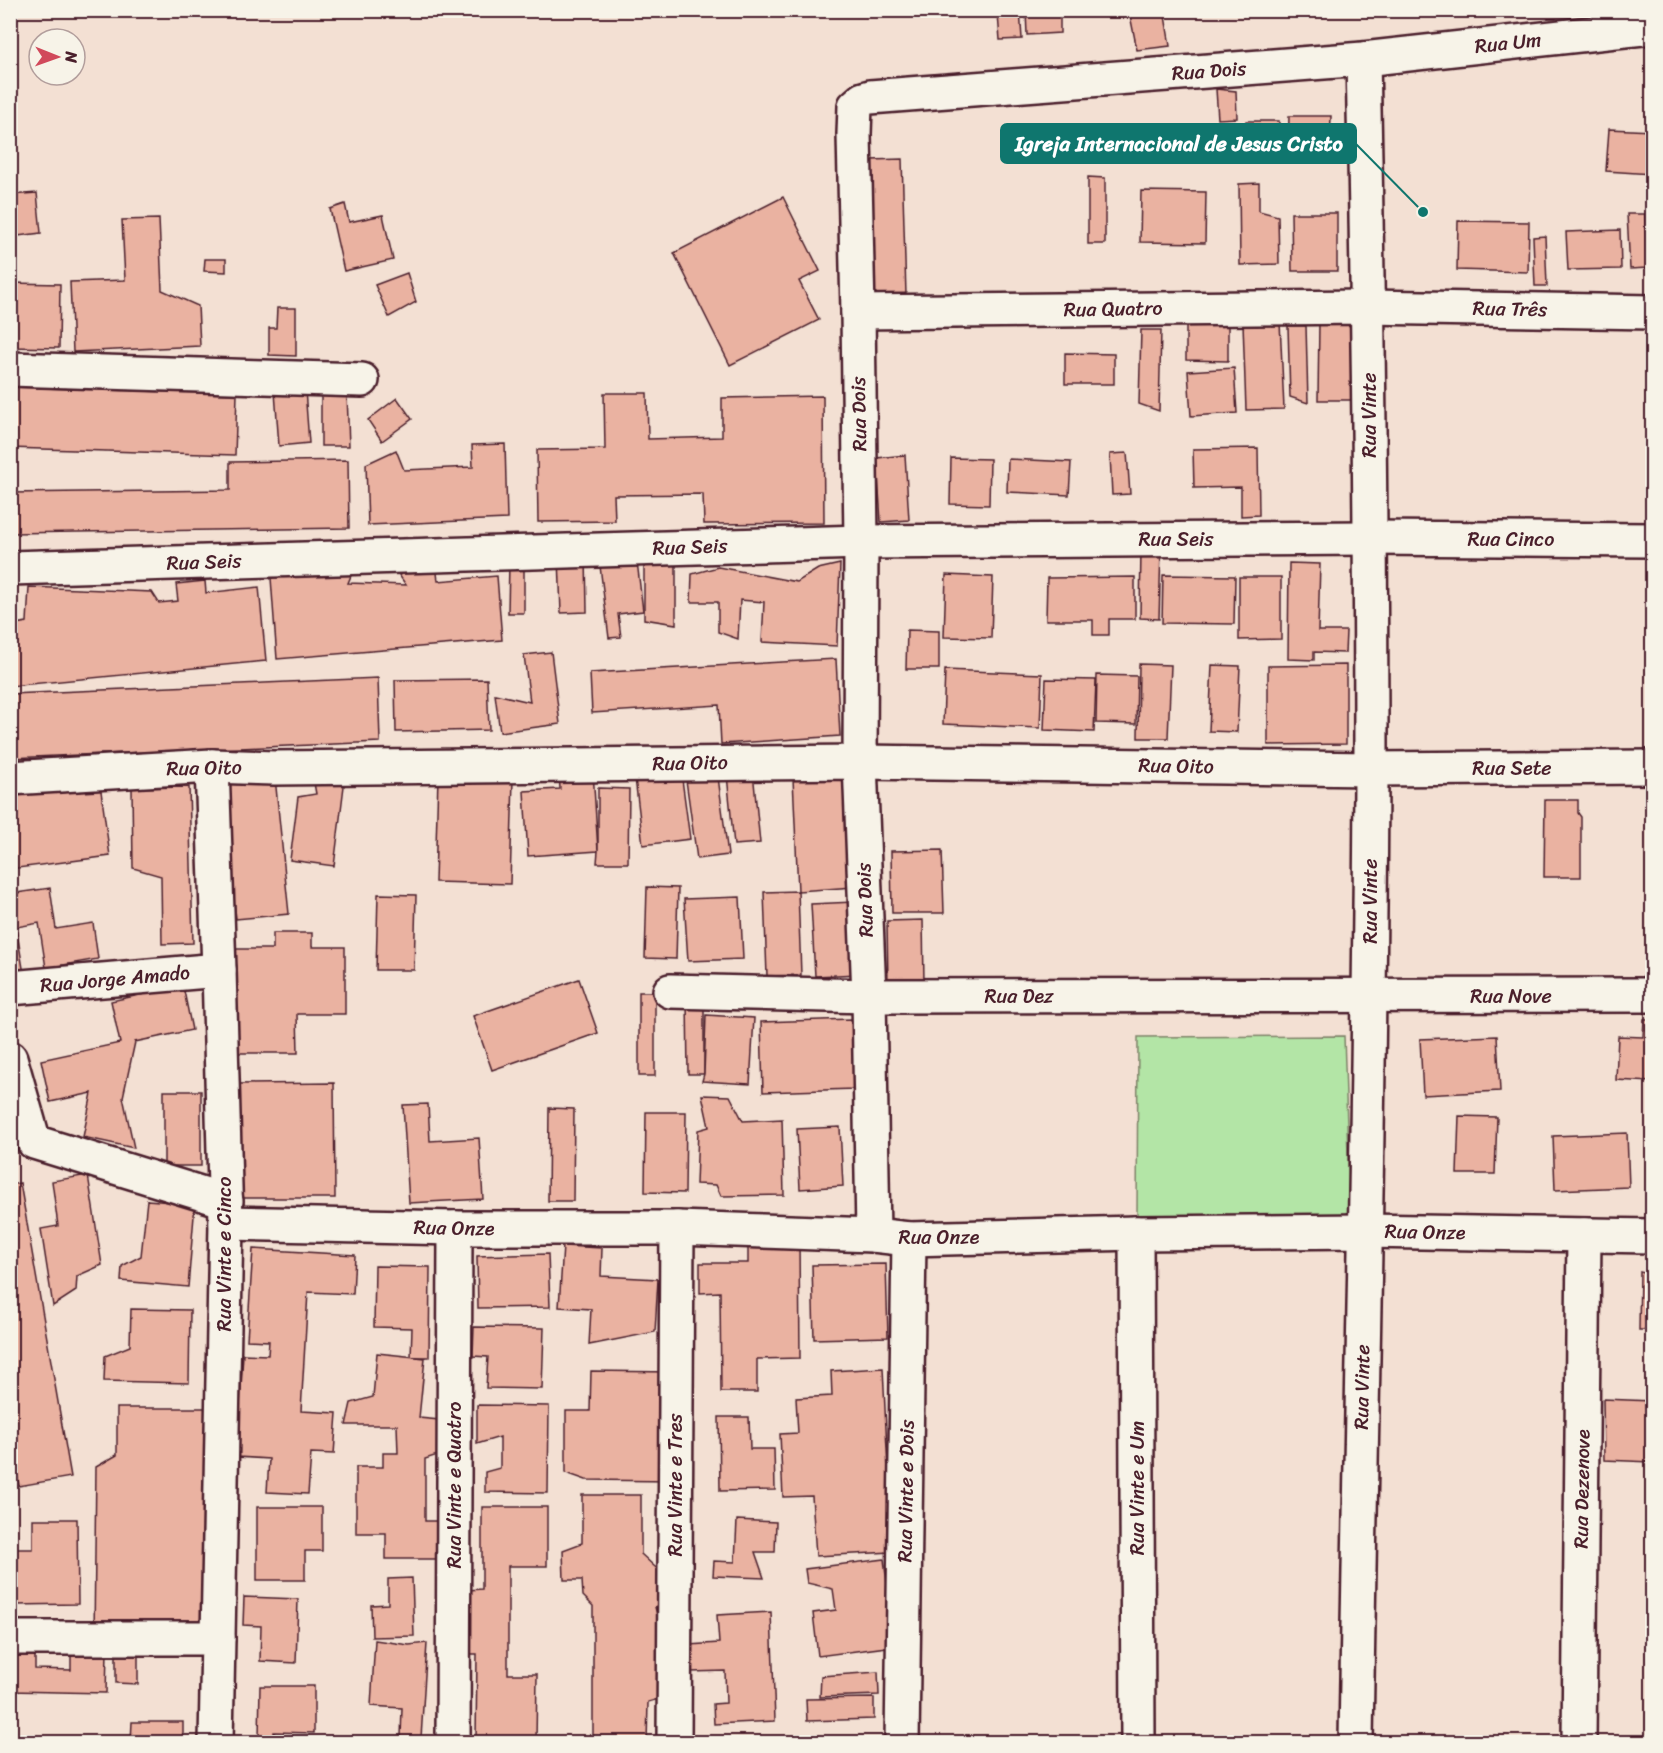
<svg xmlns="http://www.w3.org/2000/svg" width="1663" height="1753" viewBox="0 0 1663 1753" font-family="Sriracha,sans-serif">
<rect width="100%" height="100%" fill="#f3e0d3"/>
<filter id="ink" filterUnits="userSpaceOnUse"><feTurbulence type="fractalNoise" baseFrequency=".0167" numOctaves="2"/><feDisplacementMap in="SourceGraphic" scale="12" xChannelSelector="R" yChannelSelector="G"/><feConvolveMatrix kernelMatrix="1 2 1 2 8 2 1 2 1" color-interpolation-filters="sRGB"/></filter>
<g filter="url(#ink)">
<path fill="#b3e5a6" stroke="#7e8268" stroke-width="1.5" d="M 1344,1036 L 1350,1215 L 1137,1218 L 1138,1037 Z"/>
<g fill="#eab2a1" stroke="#4a1f2b" stroke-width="1.5">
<path d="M 959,10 L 1020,10 L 1022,39 L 1000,40 L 998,14 L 959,17 Z"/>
<path d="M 1026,10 L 1060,10 L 1060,33 L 1027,35 Z"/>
<path d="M 1129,10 L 1164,10 L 1170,46 L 1137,50 Z"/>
<path d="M 1216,89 L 1236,91 L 1237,118 L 1218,119 Z"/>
<path d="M 1289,116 L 1331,116 L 1330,141 L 1316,146 L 1316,161 L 1288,161 Z"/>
<path d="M 1246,121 L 1279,121 L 1278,153 L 1245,152 Z"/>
<path d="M 1609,129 L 1652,131 L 1652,174 L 1606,171 Z"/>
<path d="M 902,159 L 906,295 L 875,296 L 871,160 Z"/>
<path d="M 1088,177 L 1105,178 L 1105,244 L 1088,244 Z"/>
<path d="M 1259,183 L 1259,211 L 1278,216 L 1279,264 L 1240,265 L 1239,184 Z"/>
<path d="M 1141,191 L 1206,192 L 1205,243 L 1140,242 Z"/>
<path d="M 37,193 L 41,233 L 10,237 L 10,195 Z"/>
<path d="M 783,197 L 820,271 L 799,281 L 819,320 L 730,365 L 674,253 Z"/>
<path d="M 345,204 L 349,222 L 383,215 L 393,260 L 344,271 L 330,209 Z"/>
<path d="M 1291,213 L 1337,213 L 1337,271 L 1292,271 Z"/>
<path d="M 1627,214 L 1645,214 L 1647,268 L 1630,269 Z"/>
<path d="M 159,219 L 162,290 L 198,306 L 200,346 L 73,352 L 70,282 L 125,280 L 122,220 Z"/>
<path d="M 1458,221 L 1529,222 L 1528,272 L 1457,270 Z"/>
<path d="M 1620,230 L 1621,269 L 1568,270 L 1566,232 Z"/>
<path d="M 1545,236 L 1547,286 L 1535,286 L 1533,237 Z"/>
<path d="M 205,259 L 226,259 L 226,272 L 204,271 Z"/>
<path d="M 407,273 L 416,302 L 389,317 L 375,285 Z"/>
<path d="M 10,283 L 60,284 L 59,348 L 10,347 Z"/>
<path d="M 277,308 L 296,308 L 296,356 L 269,355 L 269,328 L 276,328 Z"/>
<path d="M 1186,321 L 1228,321 L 1228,361 L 1186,360 Z"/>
<path d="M 1280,322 L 1284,409 L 1246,410 L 1243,323 Z"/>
<path d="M 1319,323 L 1353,323 L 1351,400 L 1318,400 Z"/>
<path d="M 1288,326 L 1306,326 L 1308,403 L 1290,397 Z"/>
<path d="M 1141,330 L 1161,330 L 1159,411 L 1139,404 Z"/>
<path d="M 1065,353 L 1114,354 L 1114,384 L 1065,384 Z"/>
<path d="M 1234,368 L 1237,413 L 1191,416 L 1188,371 Z"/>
<path d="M 10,387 L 237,394 L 235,455 L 10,448 Z"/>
<path d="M 305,390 L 309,443 L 279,446 L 275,392 Z"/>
<path d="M 604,393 L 647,393 L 648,439 L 722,437 L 722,398 L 823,396 L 824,523 L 704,524 L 703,494 L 614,495 L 615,521 L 538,522 L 537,450 L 605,449 Z"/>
<path d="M 321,394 L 347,394 L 349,446 L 321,446 Z"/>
<path d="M 397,398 L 412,419 L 382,441 L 368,420 Z"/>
<path d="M 505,444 L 507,519 L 368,525 L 366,464 L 396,450 L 404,470 L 473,467 L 472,445 Z"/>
<path d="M 1258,448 L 1259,515 L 1241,516 L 1241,487 L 1194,488 L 1193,449 Z"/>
<path d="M 1127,453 L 1130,494 L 1112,495 L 1110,454 Z"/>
<path d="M 905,455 L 909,520 L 881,522 L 877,458 Z"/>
<path d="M 951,458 L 990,459 L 989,505 L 950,504 Z"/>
<path d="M 1008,459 L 1071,462 L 1069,495 L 1007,492 Z"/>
<path d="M 348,460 L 349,528 L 10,533 L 10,493 L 230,490 L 230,462 Z"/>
<path d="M 1141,548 L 1161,549 L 1159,619 L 1140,618 Z"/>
<path d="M 636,553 L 643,611 L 618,614 L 621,637 L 609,638 L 599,558 Z"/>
<path d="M 586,556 L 587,612 L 561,613 L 559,557 Z"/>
<path d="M 644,562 L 676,562 L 676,624 L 644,619 Z"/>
<path d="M 509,563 L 524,563 L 524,613 L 508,613 Z"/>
<path d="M 1289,563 L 1320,564 L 1318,631 L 1346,631 L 1345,653 L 1314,652 L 1314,660 L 1288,659 Z"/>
<path d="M 840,564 L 837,646 L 762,642 L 764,602 L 740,600 L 738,639 L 718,632 L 718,602 L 691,602 L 692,574 L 718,567 L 797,582 L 818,569 Z"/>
<path d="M 436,565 L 438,581 L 497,576 L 502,640 L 277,659 L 271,578 L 353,571 L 348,583 L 406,585 L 394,568 Z"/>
<path d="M 946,575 L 993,577 L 991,638 L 944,637 Z"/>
<path d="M 1163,575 L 1235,576 L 1234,624 L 1162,623 Z"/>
<path d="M 1135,577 L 1135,619 L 1109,619 L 1109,635 L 1093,635 L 1093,620 L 1046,620 L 1047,578 Z"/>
<path d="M 1239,577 L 1281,577 L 1281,639 L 1239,640 Z"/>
<path d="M 205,581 L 206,593 L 259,587 L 266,661 L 10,686 L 10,625 L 27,622 L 29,587 L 152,592 L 159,603 L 178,601 L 176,584 Z"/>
<path d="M 907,630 L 939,631 L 939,669 L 906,669 Z"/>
<path d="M 551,652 L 560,724 L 500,732 L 495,694 L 530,702 L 524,655 Z"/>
<path d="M 836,659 L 840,736 L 721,744 L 719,705 L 592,713 L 590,673 Z"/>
<path d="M 1139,664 L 1171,665 L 1168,738 L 1138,738 Z"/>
<path d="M 1212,665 L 1240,666 L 1237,732 L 1209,731 Z"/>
<path d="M 1346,665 L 1346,744 L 1268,745 L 1268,666 Z"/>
<path d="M 945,670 L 1042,674 L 1040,728 L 943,724 Z"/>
<path d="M 1097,675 L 1137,676 L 1136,724 L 1096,723 Z"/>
<path d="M 378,678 L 380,742 L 10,758 L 10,694 Z"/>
<path d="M 487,679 L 489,730 L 396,732 L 395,680 Z"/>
<path d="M 1046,679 L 1096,680 L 1094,732 L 1044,730 Z"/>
<path d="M 274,768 L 289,914 L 236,919 L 220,773 Z"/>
<path d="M 593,771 L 598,851 L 528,856 L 524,791 L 560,789 L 559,773 Z"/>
<path d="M 681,772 L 690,839 L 643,845 L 635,778 Z"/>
<path d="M 753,772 L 760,843 L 734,845 L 727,775 Z"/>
<path d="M 848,775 L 854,887 L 798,891 L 793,778 Z"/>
<path d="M 438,777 L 513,779 L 510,884 L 435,882 Z"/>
<path d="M 718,777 L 728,855 L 697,859 L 686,780 Z"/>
<path d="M 345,778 L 334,866 L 290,860 L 298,797 L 316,794 L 314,783 Z"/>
<path d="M 100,784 L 110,856 L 10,869 L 10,796 Z"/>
<path d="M 189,787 L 193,943 L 162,944 L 161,876 L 133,868 L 132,788 Z"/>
<path d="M 598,788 L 629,789 L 628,863 L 597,863 L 598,851 Z"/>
<path d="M 1545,800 L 1578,800 L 1578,813 L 1581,817 L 1581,877 L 1544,877 Z"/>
<path d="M 942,850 L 944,913 L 892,913 L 891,851 Z"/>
<path d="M 647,887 L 678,888 L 676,959 L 645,958 Z"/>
<path d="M 50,888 L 56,929 L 93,923 L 98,959 L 46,968 L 39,923 L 16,927 L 25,980 L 10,983 L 10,894 Z"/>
<path d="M 798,891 L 801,975 L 767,976 L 764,892 Z"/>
<path d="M 378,894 L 416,895 L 414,970 L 376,970 Z"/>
<path d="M 740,897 L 743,959 L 688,961 L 684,899 Z"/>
<path d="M 1650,901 L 1652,901 L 1652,958 L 1651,958 Z"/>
<path d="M 854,902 L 859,974 L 815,976 L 811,904 Z"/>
<path d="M 923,920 L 924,983 L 888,985 L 887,921 Z"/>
<path d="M 273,933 L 312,933 L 312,947 L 345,947 L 345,1014 L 297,1014 L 298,1053 L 232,1053 L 232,949 L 273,949 Z"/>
<path d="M 579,979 L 598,1033 L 492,1070 L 473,1016 Z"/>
<path d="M 183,986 L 192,1030 L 135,1042 L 123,1097 L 134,1148 L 83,1137 L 92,1093 L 50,1102 L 41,1060 L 120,1043 L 111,1001 Z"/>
<rect x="639" y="992" width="16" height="84"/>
<path d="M 687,999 L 704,999 L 704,1074 L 688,1074 Z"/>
<path d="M 706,1015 L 754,1018 L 750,1084 L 702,1081 L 704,1074 Z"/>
<path d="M 852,1019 L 854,1089 L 763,1092 L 761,1022 Z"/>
<path d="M 1644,1019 L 1652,1019 L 1652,1082 L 1616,1080 L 1618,1036 L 1643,1037 Z"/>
<path d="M 1497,1036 L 1500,1091 L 1423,1095 L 1420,1039 Z"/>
<path d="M 334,1083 L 335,1198 L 237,1198 L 237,1084 Z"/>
<rect x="164" y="1091" width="37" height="75"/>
<path d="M 702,1095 L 730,1096 L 743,1121 L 782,1119 L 784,1195 L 721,1196 L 716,1185 L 696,1184 L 698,1130 L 709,1127 Z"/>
<path d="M 428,1104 L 430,1141 L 479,1138 L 483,1199 L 409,1203 L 403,1105 Z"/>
<path d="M 549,1108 L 574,1109 L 573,1201 L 548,1201 Z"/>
<path d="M 646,1112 L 686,1112 L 685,1193 L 645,1192 Z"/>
<path d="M 1459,1116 L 1497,1117 L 1495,1174 L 1457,1174 Z"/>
<path d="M 840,1127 L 843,1186 L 800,1189 L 797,1129 Z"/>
<path d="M 1627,1133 L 1629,1187 L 1555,1190 L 1553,1136 Z"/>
<path d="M 88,1175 L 102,1265 L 77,1276 L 76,1291 L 53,1306 L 41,1229 L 58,1226 L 52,1181 Z"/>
<path d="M 20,1183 L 71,1477 L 19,1486 L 10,1433 L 10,1185 Z"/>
<path d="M 147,1200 L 195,1204 L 188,1287 L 121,1281 L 122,1266 L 141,1256 Z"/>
<path d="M 748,1243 L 799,1243 L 800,1358 L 757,1359 L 757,1392 L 721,1392 L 720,1292 L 700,1293 L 700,1263 L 748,1263 Z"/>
<path d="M 563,1246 L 602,1248 L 601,1276 L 658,1279 L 655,1332 L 589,1345 L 591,1309 L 559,1307 Z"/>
<path d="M 253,1249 L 355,1255 L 353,1294 L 308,1292 L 301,1411 L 337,1413 L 334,1454 L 311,1453 L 308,1494 L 267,1492 L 269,1459 L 237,1457 L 243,1354 L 268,1355 L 269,1341 L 247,1340 Z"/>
<path d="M 548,1254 L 550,1307 L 478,1308 L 477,1256 Z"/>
<path d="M 886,1264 L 888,1337 L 814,1339 L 812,1265 Z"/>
<path d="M 375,1266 L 430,1267 L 429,1357 L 411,1357 L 412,1328 L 374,1327 Z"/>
<path d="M 1640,1272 L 1652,1275 L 1652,1330 L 1639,1330 Z"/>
<path d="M 131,1309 L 190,1310 L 189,1383 L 104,1381 L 105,1356 L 130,1346 Z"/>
<path d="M 474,1327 L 544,1328 L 542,1389 L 486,1388 L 488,1357 L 473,1356 Z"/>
<path d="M 377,1353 L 425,1358 L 419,1418 L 450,1421 L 447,1452 L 425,1459 L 425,1521 L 448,1521 L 447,1559 L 386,1559 L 386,1533 L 356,1533 L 356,1467 L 383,1467 L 383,1453 L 398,1453 L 397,1425 L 346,1425 L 351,1403 L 373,1397 Z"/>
<path d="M 883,1368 L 892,1552 L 816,1556 L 812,1496 L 783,1497 L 780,1434 L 798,1433 L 796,1398 L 832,1396 L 831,1371 Z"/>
<path d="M 591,1371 L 673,1372 L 672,1481 L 586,1480 L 566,1473 L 566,1411 L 590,1411 Z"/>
<path d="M 1603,1399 L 1652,1401 L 1652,1462 L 1604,1460 Z"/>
<path d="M 477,1405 L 549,1406 L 548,1493 L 485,1492 L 485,1472 L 500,1468 L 500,1437 L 477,1444 Z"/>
<path d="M 117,1408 L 209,1408 L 208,1638 L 94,1637 L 96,1467 L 117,1455 Z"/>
<path d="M 719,1417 L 749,1417 L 750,1449 L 774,1449 L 775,1490 L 720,1491 Z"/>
<path d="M 582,1495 L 641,1495 L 641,1554 L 667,1578 L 665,1598 L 655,1607 L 666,1651 L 662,1698 L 648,1702 L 647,1742 L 577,1742 L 593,1741 L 593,1606 L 583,1596 L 582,1580 L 564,1580 L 563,1550 L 582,1543 Z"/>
<path d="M 257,1507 L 322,1507 L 322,1551 L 305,1551 L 305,1580 L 257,1580 Z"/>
<path d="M 482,1507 L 547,1507 L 547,1566 L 508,1566 L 508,1674 L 537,1674 L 536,1742 L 476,1742 L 477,1654 L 467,1654 L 467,1590 L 482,1589 Z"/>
<path d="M 33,1519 L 77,1519 L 78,1604 L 13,1605 L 12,1549 L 33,1549 Z"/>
<path d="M 737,1520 L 776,1522 L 775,1552 L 755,1552 L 764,1578 L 713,1576 L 714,1561 L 735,1562 Z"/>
<path d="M 884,1559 L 894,1646 L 818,1656 L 813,1613 L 836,1610 L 833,1589 L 807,1583 L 805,1569 Z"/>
<path d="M 412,1578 L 414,1636 L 372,1637 L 371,1605 L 388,1604 L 388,1579 Z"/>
<path d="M 244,1597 L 298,1599 L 296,1663 L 260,1661 L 261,1626 L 243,1625 Z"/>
<path d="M 771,1612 L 775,1721 L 714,1724 L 713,1704 L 726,1703 L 725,1671 L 690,1672 L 689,1645 L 719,1643 L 717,1615 Z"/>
<path d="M 375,1640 L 409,1645 L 427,1643 L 421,1738 L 401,1737 L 402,1708 L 371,1706 Z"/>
<path d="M 116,1643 L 138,1644 L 138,1684 L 116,1683 Z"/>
<path d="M 10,1647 L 35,1647 L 35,1669 L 71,1670 L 71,1651 L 107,1651 L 106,1693 L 10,1691 Z"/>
<path d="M 878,1672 L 879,1695 L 820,1697 L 821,1676 Z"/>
<path d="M 260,1686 L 314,1686 L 314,1733 L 274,1732 L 274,1742 L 245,1742 L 259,1739 Z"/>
<path d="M 874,1698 L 874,1719 L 807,1721 L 806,1699 Z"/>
<path d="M 132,1722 L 183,1722 L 183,1742 L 131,1742 Z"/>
</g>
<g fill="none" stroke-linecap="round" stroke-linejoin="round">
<g stroke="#4a1f2b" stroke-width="38">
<g id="street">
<path d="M 858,312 L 1368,307 L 1652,312"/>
<path d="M 10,369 L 362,380"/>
<path d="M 10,568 L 861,542 L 1370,538 L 1652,540"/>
<path d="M 212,766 L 219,970 L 226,1223 L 216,1742"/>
<path d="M 10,778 L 212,766 L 274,768 L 860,762 L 1371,769 L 1652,767"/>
<path d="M 10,988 L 219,970"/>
<path d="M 670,991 L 869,996 L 1652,995"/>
<path d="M 10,1058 L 34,1142 L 226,1201"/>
<path d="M 226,1223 L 455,1228 L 677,1228 L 873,1235 L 909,1239 L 1136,1233 L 1365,1231 L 1652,1236"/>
<path d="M 1136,1233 L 1138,1742"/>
<path d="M 873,1235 L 869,996 L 860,762 L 861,542 L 858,312 L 854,134 L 855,106 L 863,99 L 870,97 L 1363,59 L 1652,27"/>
<path d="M 10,1638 L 218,1638"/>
<path d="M 453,1742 L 455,1228"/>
<path d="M 674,1742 L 677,1228"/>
<path d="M 902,1742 L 909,1239"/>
<path d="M 1356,1742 C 1361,1418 1370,1094 1371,769 C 1371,533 1368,296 1363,59"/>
<path d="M 1579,1742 L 1584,1235"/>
</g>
</g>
<use href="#street" stroke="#f7f3e8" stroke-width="33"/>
</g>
</g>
<g text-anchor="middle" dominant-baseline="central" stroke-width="5" stroke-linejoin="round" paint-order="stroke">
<g font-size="20" fill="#4a1f2b" stroke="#f7f3e8">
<text transform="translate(1508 43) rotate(-6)">Rua Um</text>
<text transform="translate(1209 71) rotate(-4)">Rua Dois</text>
<text transform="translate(1113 309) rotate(-1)">Rua Quatro</text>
<text transform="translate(1510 309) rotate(1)">Rua Três</text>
<text transform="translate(859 414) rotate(-91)">Rua Dois</text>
<text transform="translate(1369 415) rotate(-90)">Rua Vinte</text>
<text x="1176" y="539">Rua Seis</text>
<text x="1511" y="539">Rua Cinco</text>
<text transform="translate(690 547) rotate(-2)">Rua Seis</text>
<text transform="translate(204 562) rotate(-2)">Rua Seis</text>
<text transform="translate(690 763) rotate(-1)">Rua Oito</text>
<text transform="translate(1176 766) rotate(1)">Rua Oito</text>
<text transform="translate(204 768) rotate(-1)">Rua Oito</text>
<text x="1512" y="768">Rua Sete</text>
<text transform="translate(865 900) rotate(-92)">Rua Dois</text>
<text transform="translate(1370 901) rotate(-90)">Rua Vinte</text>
<text transform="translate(115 979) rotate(-5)">Rua Jorge Amado</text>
<text x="1019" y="996">Rua Dez</text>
<text x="1511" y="996">Rua Nove</text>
<text transform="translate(454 1228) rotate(1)">Rua Onze</text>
<text transform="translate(1425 1232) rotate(1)">Rua Onze</text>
<text x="939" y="1237">Rua Onze</text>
<text transform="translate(224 1254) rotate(-90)">Rua Vinte e Cinco</text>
<text transform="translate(1362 1387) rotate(-89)">Rua Vinte</text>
<text transform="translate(454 1485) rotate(-90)">Rua Vinte e Quatro</text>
<text transform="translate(675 1485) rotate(-90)">Rua Vinte e Tres</text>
<text transform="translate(1137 1488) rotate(-90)">Rua Vinte e Um</text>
<text transform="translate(1582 1489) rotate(-89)">Rua Dezenove</text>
<text transform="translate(906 1491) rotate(-89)">Rua Vinte e Dois</text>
</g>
</g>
<path fill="none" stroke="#0f766e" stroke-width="2" d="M1423 212L1356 144"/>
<circle fill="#0f766e" stroke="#f7f3e8" stroke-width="2" cx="1423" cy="212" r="6"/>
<rect fill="#0f766e" stroke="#0f766e" stroke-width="2" x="1001" y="124" width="355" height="39" rx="6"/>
<g font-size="21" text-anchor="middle" font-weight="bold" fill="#fff">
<text x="1179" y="151">Igreja Internacional de Jesus Cristo</text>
</g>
<rect width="1663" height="1753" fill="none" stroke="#f7f3e8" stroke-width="36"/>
<rect x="18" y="18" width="1627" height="1717" fill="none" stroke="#4a1f2b" stroke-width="2" filter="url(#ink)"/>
<g transform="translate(57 57) rotate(91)"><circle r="28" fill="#f7f3e8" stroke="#b29e9c" stroke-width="1.5"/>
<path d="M0-4.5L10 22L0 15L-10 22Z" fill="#d1495b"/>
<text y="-9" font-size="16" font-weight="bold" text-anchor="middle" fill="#4a1f2b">N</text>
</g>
</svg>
